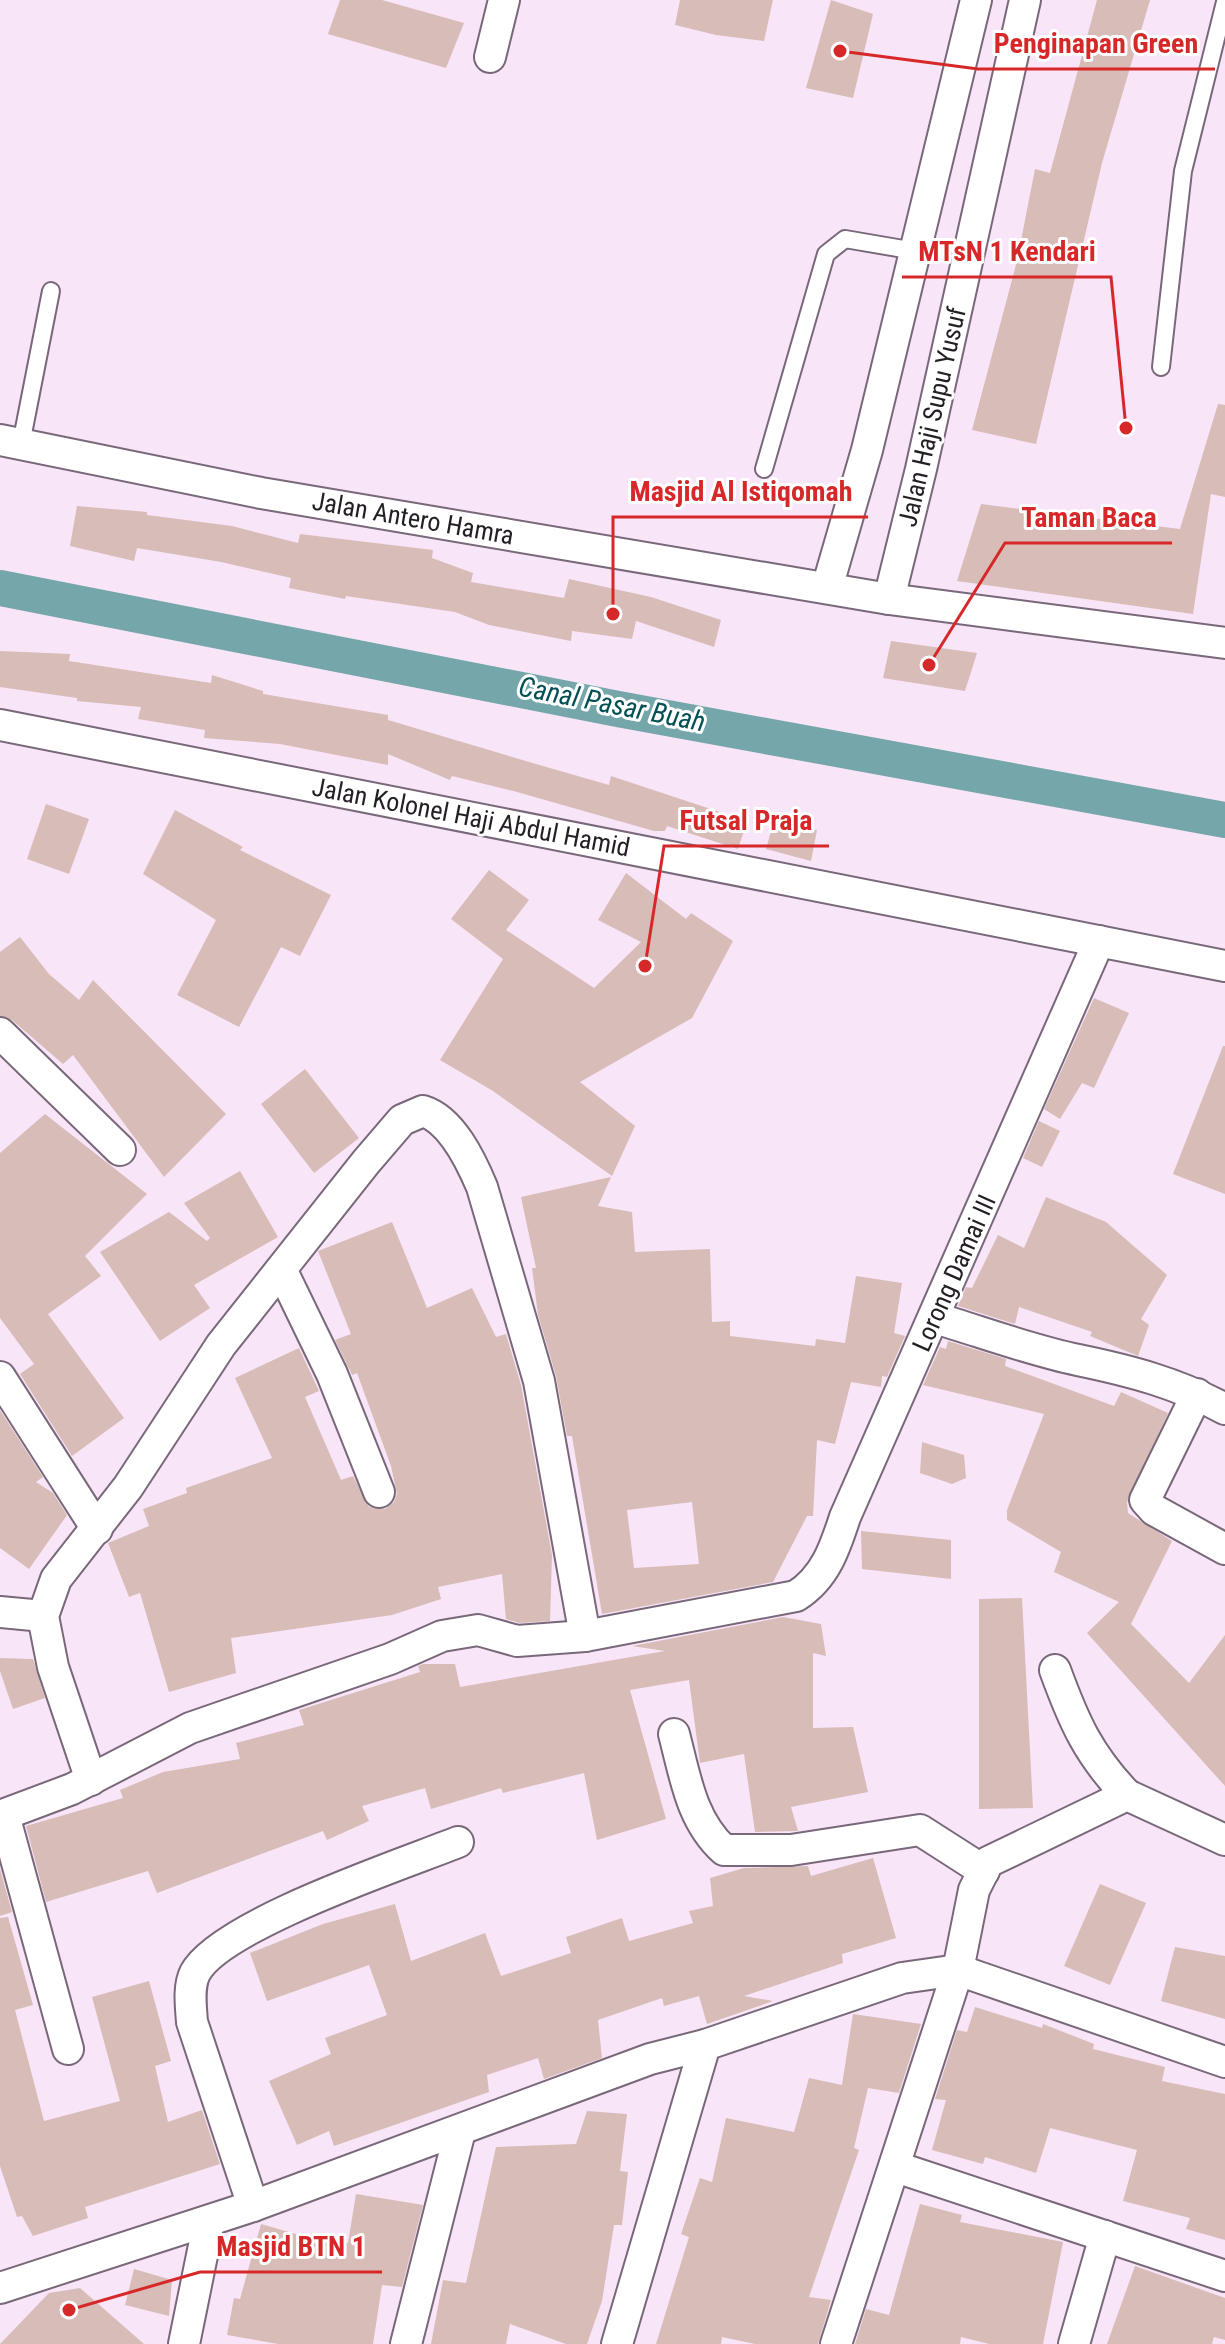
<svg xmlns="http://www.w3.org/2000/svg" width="1225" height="2344" viewBox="0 0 1225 2344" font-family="'Roboto Condensed',sans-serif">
<rect width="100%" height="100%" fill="#f8e5f8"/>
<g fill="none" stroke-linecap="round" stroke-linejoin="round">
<path stroke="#75a6aa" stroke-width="36" d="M 0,588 L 618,709 L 1225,820"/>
</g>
<g fill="#d8bcb7" fill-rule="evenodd">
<path d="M 340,0 L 382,0 L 464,23 L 446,68 L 328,34 Z"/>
<path d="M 680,0 L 773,0 L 764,41 L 716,35 L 675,25 Z"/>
<path d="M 831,0 L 873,14 L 853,98 L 806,88 Z"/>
<path d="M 1097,0 L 1150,0 L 1102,163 L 1036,444 L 972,430 L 1017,261 L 1035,169 L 1050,173 Z"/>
<path d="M 1218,404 L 1225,405 L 1225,497 L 1211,494 L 1193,614 L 957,581 L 981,504 L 1180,529 Z"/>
<path d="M 77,506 L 147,512 L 147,515 L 232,526 L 298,543 L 300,534 L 433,550 L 432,558 L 473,573 L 471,582 L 564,598 L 569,579 L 651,597 L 721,620 L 714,647 L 636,621 L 632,639 L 572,631 L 571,641 L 489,625 L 455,612 L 346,596 L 345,599 L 289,588 L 291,578 L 221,562 L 137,548 L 134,561 L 70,546 Z"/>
<path d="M 891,641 L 977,653 L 965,691 L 883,678 Z"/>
<path d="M 0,651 L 70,654 L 69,661 L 211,683 L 212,675 L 263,691 L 263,694 L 388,715 L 388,720 L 536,764 L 609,785 L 611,776 L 747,821 L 738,849 L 667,826 L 665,831 L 654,831 L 517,792 L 452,776 L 450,780 L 388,754 L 388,765 L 280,744 L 204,738 L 205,730 L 138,719 L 141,707 L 77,701 L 77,698 L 0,687 Z"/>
<path d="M 46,804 L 89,819 L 69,874 L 27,859 Z"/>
<path d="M 175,810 L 243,847 L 240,850 L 331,895 L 300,956 L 281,947 L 239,1027 L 177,995 L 216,920 L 143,874 Z"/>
<path d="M 774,821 L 817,830 L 811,861 L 766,849 Z"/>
<path d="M 489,870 L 529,900 L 506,930 L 594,988 L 641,942 L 598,920 L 626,873 L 686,919 L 691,913 L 733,941 L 692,1018 L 580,1082 L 635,1126 L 612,1176 L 493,1091 L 440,1060 L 503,959 L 451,919 Z"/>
<path d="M 20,937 L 49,974 L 79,1000 L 93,980 L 226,1114 L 164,1177 L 73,1055 L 63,1064 L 12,1020 L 0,1016 L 0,952 Z"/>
<path d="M 1094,998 L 1129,1013 L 1094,1088 L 1082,1083 L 1060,1119 L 1044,1109 Z"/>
<path d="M 1223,1046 L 1225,1046 L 1225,1194 L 1173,1174 Z"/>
<path d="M 305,1069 L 359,1138 L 314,1173 L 261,1104 Z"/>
<path d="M 45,1114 L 147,1194 L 85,1256 L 101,1276 L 48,1314 L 124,1418 L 72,1456 L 20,1374 L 34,1364 L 0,1318 L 0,1153 Z"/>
<path d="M 1039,1121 L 1060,1131 L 1042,1167 L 1023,1158 Z"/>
<path d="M 240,1171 L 278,1237 L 194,1285 L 210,1308 L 160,1341 L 100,1252 L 169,1212 L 207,1241 L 210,1238 L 184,1203 Z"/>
<path d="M 611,1177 L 598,1206 L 632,1212 L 635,1252 L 710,1249 L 712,1322 L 730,1321 L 730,1336 L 815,1346 L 816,1339 L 845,1343 L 856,1276 L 902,1283 L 894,1333 L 905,1336 L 887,1377 L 882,1376 L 881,1387 L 851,1382 L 835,1444 L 817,1440 L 813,1516 L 807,1516 L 773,1582 L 602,1614 L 572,1436 L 567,1436 L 556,1376 L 538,1315 L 532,1268 L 536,1268 L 521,1197 ZM 692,1502 L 699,1564 L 634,1568 L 627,1510 Z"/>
<path d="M 1046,1197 L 1106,1222 L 1167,1275 L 1141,1319 L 1149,1325 L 1138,1356 L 1090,1336 L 1092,1332 L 1019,1307 L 1015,1324 L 958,1306 L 966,1287 L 972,1288 L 998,1235 L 1024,1248 Z"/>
<path d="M 392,1222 L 427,1308 L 472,1288 L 496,1337 L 506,1334 L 521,1385 L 552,1555 L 550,1621 L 519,1623 L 506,1619 L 502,1574 L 438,1587 L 441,1599 L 392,1615 L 231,1638 L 236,1673 L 169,1692 L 140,1593 L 129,1597 L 108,1543 L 149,1526 L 143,1509 L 187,1493 L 186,1488 L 272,1458 L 235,1378 L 299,1348 L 319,1391 L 305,1397 L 341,1480 L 353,1476 L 369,1507 L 385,1509 L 394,1502 L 397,1494 L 391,1466 L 357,1373 L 352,1375 L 335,1340 L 351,1334 L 318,1251 Z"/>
<path d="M 948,1341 L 1006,1359 L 1005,1366 L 1114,1406 L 1121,1392 L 1168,1413 L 1127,1502 L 1128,1513 L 1172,1541 L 1131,1624 L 1189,1683 L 1225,1635 L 1225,1786 L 1087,1633 L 1119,1602 L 1054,1572 L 1061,1552 L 1007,1520 L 1007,1510 L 1044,1414 L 923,1385 L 940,1347 L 946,1349 Z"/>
<path d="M 0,1410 L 43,1477 L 36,1482 L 53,1493 L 67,1515 L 29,1569 L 0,1548 Z"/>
<path d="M 922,1442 L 964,1455 L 966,1478 L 952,1484 L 920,1473 Z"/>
<path d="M 861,1531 L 951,1540 L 951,1579 L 862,1569 Z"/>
<path d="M 1022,1598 L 1033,1808 L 979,1809 L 979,1599 Z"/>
<path d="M 783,1617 L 821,1624 L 826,1656 L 813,1653 L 813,1728 L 853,1727 L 868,1792 L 791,1807 L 798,1831 L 755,1832 L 744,1754 L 700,1763 L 689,1680 L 630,1690 L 666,1819 L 597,1840 L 584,1773 L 503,1793 L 501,1788 L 431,1809 L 425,1788 L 362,1806 L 369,1821 L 327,1840 L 323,1831 L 157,1893 L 148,1871 L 46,1902 L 26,1826 L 123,1798 L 120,1790 L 163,1772 L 240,1759 L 236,1743 L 304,1725 L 299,1710 L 420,1672 L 418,1666 L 423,1664 L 455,1664 L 460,1687 L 665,1651 L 632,1646 Z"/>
<path d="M 0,1658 L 33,1659 L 45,1698 L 13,1709 L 0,1671 Z"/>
<path d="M 873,1858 L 896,1938 L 842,1954 L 843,1963 L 744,1996 L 773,2001 L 707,2024 L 699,1996 L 664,2006 L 662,1998 L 598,2020 L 602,2058 L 544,2079 L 538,2058 L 487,2075 L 489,2092 L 334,2146 L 329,2131 L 297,2145 L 269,2081 L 331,2054 L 325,2038 L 387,2015 L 369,1965 L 267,2001 L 250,1953 L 323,1924 L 395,1904 L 411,1961 L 485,1933 L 501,1976 L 571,1953 L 566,1937 L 622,1918 L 629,1941 L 693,1923 L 689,1911 L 713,1906 L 710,1878 L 744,1868 L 808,1866 L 811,1876 Z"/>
<path d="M 0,1869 L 12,1912 L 0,1916 Z"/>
<path d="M 1100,1884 L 1146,1903 L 1110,1985 L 1064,1966 Z"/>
<path d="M 8,1917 L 33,2005 L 15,2010 L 44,2121 L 120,2101 L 92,1997 L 149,1981 L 171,2061 L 155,2066 L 168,2122 L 202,2110 L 220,2164 L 85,2207 L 88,2218 L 33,2236 L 22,2216 L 17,2217 L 0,2166 L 0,1918 Z"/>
<path d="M 1175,1947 L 1225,1956 L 1225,2019 L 1161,2001 Z"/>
<path d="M 975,2007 L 1042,2028 L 1043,2024 L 1094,2044 L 1093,2049 L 1165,2067 L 1162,2081 L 1225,2094 L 1225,2240 L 1186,2229 L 1190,2218 L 1123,2201 L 1137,2150 L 1050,2128 L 1036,2173 L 985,2157 L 983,2164 L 932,2150 L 946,2100 L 935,2099 L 957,2030 L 967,2032 Z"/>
<path d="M 853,2014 L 921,2024 L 899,2093 L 868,2088 L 854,2148 L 859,2150 L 809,2297 L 831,2300 L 818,2344 L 755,2344 L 722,2337 L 721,2344 L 656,2344 L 689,2237 L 681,2234 L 700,2178 L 712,2182 L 726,2118 L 794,2132 L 809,2078 L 842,2085 Z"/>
<path d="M 587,2111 L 627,2114 L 620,2171 L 628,2172 L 622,2225 L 614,2225 L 602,2301 L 587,2344 L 566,2344 L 510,2324 L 506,2344 L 431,2344 L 443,2280 L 466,2283 L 496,2147 L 576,2144 Z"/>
<path d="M 356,2194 L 423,2205 L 402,2287 L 382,2285 L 373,2344 L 278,2344 L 227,2335 L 234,2298 L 240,2299 L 261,2224 L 320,2241 L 348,2243 Z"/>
<path d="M 920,2204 L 962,2215 L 960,2222 L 1063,2242 L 1043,2344 L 989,2344 L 961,2337 L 960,2344 L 855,2344 L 866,2309 L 889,2315 Z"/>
<path d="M 1135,2266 L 1225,2298 L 1225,2340 L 1214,2337 L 1212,2344 L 1107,2344 Z"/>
<path d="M 134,2269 L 172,2280 L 169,2316 L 125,2305 Z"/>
<path d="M 80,2288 L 144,2344 L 0,2344 L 49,2293 Z"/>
</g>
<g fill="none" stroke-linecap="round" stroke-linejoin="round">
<g stroke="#786879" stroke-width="20">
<g id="lane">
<path d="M 1161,367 L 1183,171 L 1225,2"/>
<path d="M 21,444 L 51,291"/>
<path d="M 764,469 L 826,254 L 845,239 L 915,251"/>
</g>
</g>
<g stroke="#786879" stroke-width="34">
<g id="street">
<path d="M 490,57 L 504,0"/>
<path d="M 0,440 L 261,493 L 889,599 L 1225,643"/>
<path d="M 827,588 L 867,450 L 976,0"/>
<path d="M 889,599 L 921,469 L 1025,0"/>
<path d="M 0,725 L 1225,966"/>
<path d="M 0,1033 L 120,1150"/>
<path d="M 282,1271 L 332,1374 L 379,1492"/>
<path d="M 935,1318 C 982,1332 1030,1350 1078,1360 C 1131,1371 1177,1383 1225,1409"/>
<path d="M 0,1377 L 97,1529"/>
<path d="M 1197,1394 L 1145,1500 L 1154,1510 L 1225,1549"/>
<path d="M 0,1612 L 43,1616"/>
<path d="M 1055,1670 C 1074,1722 1088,1754 1127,1795"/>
<path d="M 674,1734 C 685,1776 691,1820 724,1850 L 791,1850 L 920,1830 L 984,1871"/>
<path d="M 91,1780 L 53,1667 L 43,1616 L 56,1579 L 128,1487 L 221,1345 L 366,1162 L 402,1120 L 423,1111 C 452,1120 471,1161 482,1187 L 539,1381 L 585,1636"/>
<path d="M 4,1815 L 68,2049"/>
<path d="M 0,1816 L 72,1789 L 190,1728 L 390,1659 L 442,1636 L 478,1630 L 517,1641 L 585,1636 L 796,1596 C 825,1578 835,1548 845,1517 L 1099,941"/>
<path d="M 896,2167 L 1225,2276"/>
<path d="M 253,2206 L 192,2022 C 191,2007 188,1987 195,1973 C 220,1925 403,1864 458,1842"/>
<path d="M 0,2288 L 253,2206 L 650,2059 L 705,2045 L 902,1978 L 958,1970 L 1225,2062"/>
<path d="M 184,2344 L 209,2221"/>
<path d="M 406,2344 L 460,2131"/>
<path d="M 617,2344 L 705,2045"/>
<path d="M 836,2344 L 958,1970 L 974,1890 L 988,1862 L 1127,1795 L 1225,1840"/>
<path d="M 1074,2344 L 1105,2236"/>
</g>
</g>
<use href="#lane" stroke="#fff" stroke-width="16"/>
<use href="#street" stroke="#fff" stroke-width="30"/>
</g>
<g text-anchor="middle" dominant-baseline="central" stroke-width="6" stroke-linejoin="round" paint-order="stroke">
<g font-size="26" fill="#231d24" stroke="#fff">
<text transform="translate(932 417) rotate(-77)">Jalan Haji Supu Yusuf</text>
<text transform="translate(413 518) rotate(10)">Jalan Antero Hamra</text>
<text transform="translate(471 817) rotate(11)">Jalan Kolonel Haji Abdul Hamid</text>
<text transform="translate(954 1273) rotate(-66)">Lorong Damai III</text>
</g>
<g font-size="28" font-style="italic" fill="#025054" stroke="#fff">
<text transform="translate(612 704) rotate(11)">Canal Pasar Buah</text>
</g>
</g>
<path fill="none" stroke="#d62828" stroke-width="3" d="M840 51L978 69H1215M1126 428L1111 277H902M613 614L613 517H868M929 665L1005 543H1172M645 966L664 846H829M69 2310L200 2272H382"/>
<g fill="#d62828" stroke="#fff" stroke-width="3">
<circle cx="840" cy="51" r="8"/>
<circle cx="1126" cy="428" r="8"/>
<circle cx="613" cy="614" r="8"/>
<circle cx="929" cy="665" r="8"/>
<circle cx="645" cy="966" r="8"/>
<circle cx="69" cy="2310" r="8"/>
</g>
<g font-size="28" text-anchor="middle" font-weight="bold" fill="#d62828" stroke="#fff" stroke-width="6" stroke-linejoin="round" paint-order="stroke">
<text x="1096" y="53">Penginapan Green</text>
<text x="1007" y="261">MTsN 1 Kendari</text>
<text x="741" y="501">Masjid Al Istiqomah</text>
<text x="1089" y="527">Taman Baca</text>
<text x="746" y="830">Futsal Praja</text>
<text x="291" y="2256">Masjid BTN 1</text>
</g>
</svg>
